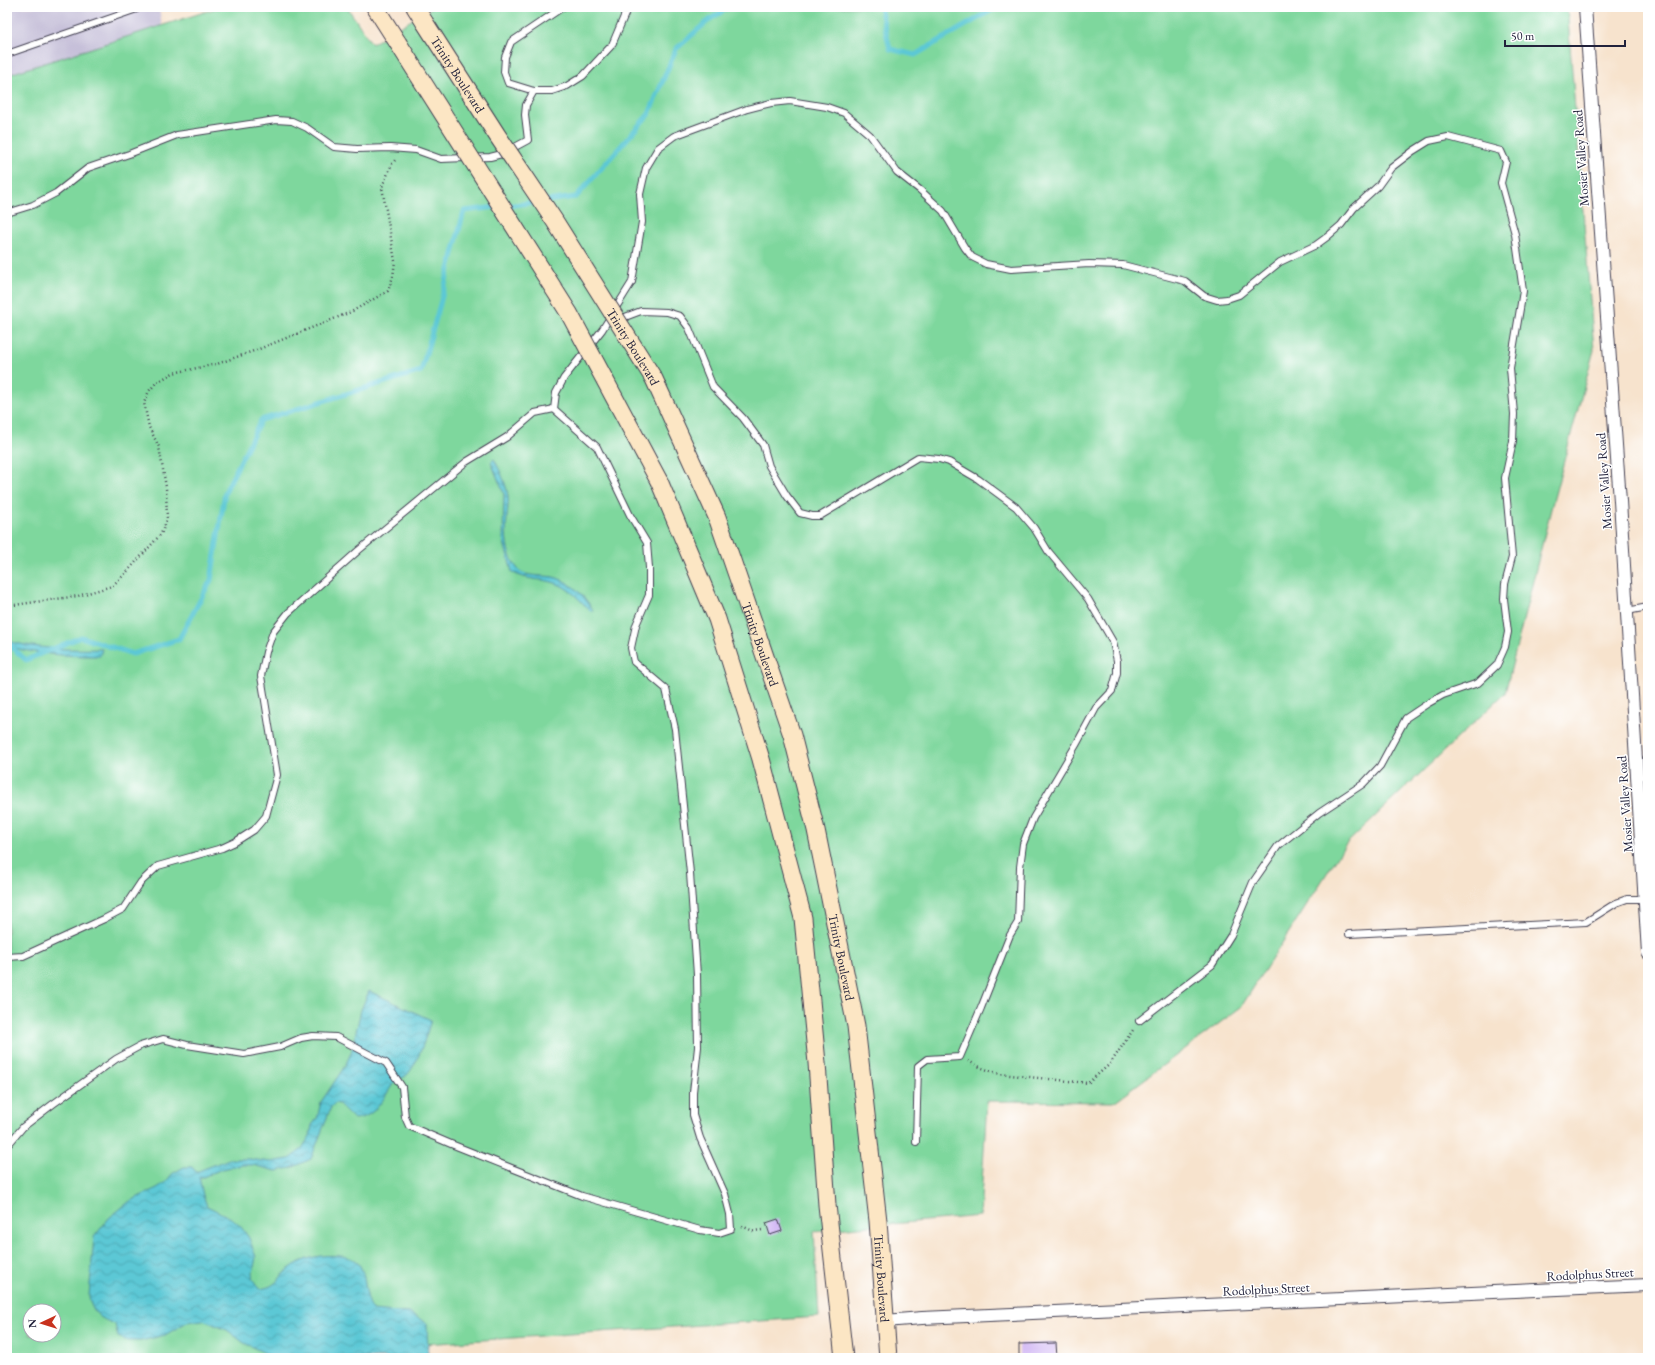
<svg xmlns="http://www.w3.org/2000/svg" width="1655" height="1365" viewBox="0 0 1655 1365" font-family="'EB Garamond',serif">
<defs>
<pattern id="water-waves" width="16" height="10" patternUnits="userSpaceOnUse"><rect width="16" height="10" fill="#5cc8d5"/><path d="M0 5q4-4 8 0t8 0" fill="none" stroke="#4ca2ae"/></pattern>
</defs>
<rect width="100%" height="100%" fill="#fff"/>
<filter id="ink" filterUnits="userSpaceOnUse"><feTurbulence type="fractalNoise" baseFrequency=".025" numOctaves="2"/><feDisplacementMap in="SourceGraphic" scale="8" xChannelSelector="R" yChannelSelector="G"/><feConvolveMatrix kernelMatrix="1 2 1 2 8 2 1 2 1" color-interpolation-filters="sRGB"/></filter>
<filter id="wash" filterUnits="userSpaceOnUse"><feTurbulence type="fractalNoise" baseFrequency=".012" numOctaves="4" result="noise"/><feDisplacementMap in="SourceGraphic" scale="16" xChannelSelector="R" yChannelSelector="G"/><feGaussianBlur stdDeviation="0.9" result="paint"/><feColorMatrix in="noise" values="0 0 0 0 0 0 0 0 0 0 0 0 0 0 0 0 0 1.4 0 .05"/><feComposite in="paint" operator="in"/></filter>
<g filter="url(#wash)">
<rect width="100%" height="100%" fill="#f7e3cd"/>
<path fill="#c6c0d9" d="M 7,7 L 159,7 L 162,26 L 7,75 Z"/>
<path fill="#7ed79d" stroke="#507c6c" fill-rule="evenodd" d="M 220,7 L 347,7 L 372,44 L 433,7 L 1567,7 L 1594,350 L 1551,509 L 1505,693 L 1345,845 L 1241,1007 L 1114,1102 L 987,1101 L 980,1216 L 814,1231 L 819,1317 L 220,1358 L 7,1358 L 7,75 ZM 30,1311 L 54,1311 L 54,1335 L 30,1335 Z"/>
<g fill="url(#water-waves)" stroke="#3f7588">
<path d="M 494,459 C 500,470 506,483 508,496 C 509,503 507,511 507,518 C 505,534 506,554 517,568 C 525,579 545,574 557,578 C 574,584 584,596 593,610 L 590,611 C 580,600 570,588 555,583 C 541,578 526,581 512,572 L 503,539 L 504,494 L 491,462 Z"/>
<path d="M 7,641 C 38,649 70,650 102,649 L 100,656 C 68,656 38,655 7,646 Z"/>
<path d="M 369,991 L 431,1020 C 426,1036 419,1061 408,1074 C 405,1078 397,1079 393,1084 C 383,1099 375,1118 354,1119 L 339,1104 L 335,1103 L 331,1107 L 311,1159 L 291,1168 L 276,1171 L 253,1165 L 242,1165 L 222,1169 L 203,1177 L 199,1177 L 203,1195 L 207,1206 L 231,1218 L 241,1227 L 249,1238 L 256,1257 L 252,1278 L 259,1289 C 277,1287 277,1279 289,1269 C 304,1257 322,1254 341,1256 C 349,1257 358,1260 361,1268 C 365,1276 365,1286 367,1295 C 368,1300 370,1305 372,1310 L 409,1313 L 427,1323 L 428,1354 L 413,1358 L 275,1358 L 244,1343 L 227,1330 L 203,1320 L 187,1322 L 165,1335 L 141,1341 L 128,1341 L 118,1337 L 115,1324 C 100,1319 91,1312 89,1296 L 94,1237 L 109,1218 L 130,1201 L 157,1188 L 166,1182 L 172,1174 L 184,1167 L 192,1167 L 196,1172 L 229,1159 L 250,1159 L 270,1162 L 289,1159 L 301,1150 L 310,1136 L 312,1125 L 317,1119 L 321,1102 L 345,1066 L 351,1053 L 361,1010 Z"/>
</g>
<g fill="none" stroke-linecap="round" stroke-linejoin="round">
<g stroke="#5cc8d5" stroke-width="5">
<path d="M 880,7 L 890,49 L 915,55 L 997,7"/>
<path d="M 546,201 L 576,197 L 649,114 L 676,49 L 709,20 L 729,7"/>
<path d="M 7,643 L 26,660 L 81,637 L 133,654 L 179,639 L 211,580 L 225,492 L 261,420 L 421,371 L 440,304 L 464,211 L 538,202"/>
</g>
</g>
<g id="blocks">
<g fill="#cdb0f3">
<path d="M 778,1219 L 782,1231 L 770,1235 L 766,1223 Z"/>
<path d="M 1056,1343 L 1057,1358 L 1019,1358 L 1019,1344 Z"/>
</g>
</g>
</g>
<g filter="url(#ink)">
<use href="#blocks" fill-opacity="0" stroke="#423f51" stroke-width="1"/>
<g fill="none" stroke-linecap="round" stroke-linejoin="round">
<g stroke="#423f51" stroke-width="8">
<g id="lane">
<path d="M 563,7 L 511,42 L 505,57 L 504,72 L 508,83 L 534,91 L 552,91 L 567,86 L 583,76 L 612,45 L 628,7"/>
<path d="M 7,54 L 137,9 L 137,7"/>
<path d="M 7,213 L 33,205 L 56,193 L 88,168 L 129,154 L 177,135 L 276,120 L 292,121 L 307,128 L 334,147 L 357,149 L 390,148 L 416,150 L 441,159 L 490,157 L 502,154 L 528,140 L 525,115 L 526,105 L 534,91"/>
<path d="M 617,320 L 641,311 L 667,312 L 680,316 L 689,328 L 713,387 L 743,418 L 763,445 L 769,466 L 787,496 L 800,513 L 812,516 L 820,516 L 918,457 L 939,459 L 949,462 L 978,479 L 1016,507 L 1034,528 L 1048,551 L 1088,599 L 1113,642 L 1117,661 L 1117,673 L 1112,691 L 1096,708 L 1076,745 L 1033,818 L 1023,844 L 1020,867 L 1018,922 L 1010,935 L 981,1008 L 960,1057 L 927,1059 L 918,1066 L 916,1142"/>
<path d="M 554,409 L 556,393 L 564,378 L 602,330 L 632,282 L 642,222 L 640,194 L 646,168 L 658,148 L 674,136 L 747,109 L 771,103 L 790,101 L 827,107 L 844,113 L 870,135 L 897,172 L 920,190 L 943,211 L 965,248 L 972,257 L 986,264 L 1011,269 L 1089,264 L 1123,265 L 1185,281 L 1204,296 L 1217,300 L 1227,299 L 1239,295 L 1280,262 L 1316,245 L 1327,237 L 1341,225 L 1354,208 L 1378,186 L 1391,168 L 1413,151 L 1429,141 L 1448,137 L 1501,151 L 1506,162 L 1501,183 L 1515,234 L 1523,291 L 1510,368 L 1514,414 L 1513,441 L 1505,478 L 1512,557 L 1505,584 L 1504,599 L 1508,632 L 1505,647 L 1497,665 L 1478,683 L 1443,695 L 1427,704 L 1406,718 L 1380,766 L 1363,784 L 1319,813 L 1278,846 L 1253,882 L 1231,935 L 1212,965 L 1139,1021"/>
<path d="M 1627,611 L 1648,607"/>
<path d="M 1349,934 L 1586,922 L 1616,903 L 1627,899 L 1645,899"/>
<path d="M 7,957 L 23,956 L 104,919 L 123,909 L 141,882 L 158,866 L 222,848 L 235,842 L 254,830 L 266,816 L 277,775 L 261,676 L 266,652 L 273,632 L 288,613 L 359,550 L 466,462 L 507,437 L 535,413 L 554,409"/>
<path d="M 7,1146 L 23,1127 L 53,1104 L 116,1059 L 140,1046 L 163,1039 L 187,1045 L 244,1054 L 280,1047 L 301,1038 L 313,1036 L 336,1037 L 386,1063 L 402,1087 L 405,1117 L 409,1126 L 451,1144 L 582,1196 L 700,1230 L 719,1233 L 731,1229 L 730,1214 L 725,1194 L 700,1138 L 693,1115 L 693,1092 L 698,1047 L 697,975 L 690,873 L 675,729 L 666,689 L 634,662 L 631,648 L 636,625 L 649,595 L 649,568 L 647,543 L 630,515 L 597,447 L 554,409"/>
</g>
</g>
<g stroke="#423f51" stroke-width="14">
<g id="street">
<path d="M 1585,7 L 1620,501 L 1648,953"/>
<path d="M 885,1321 L 922,1318 L 1648,1285"/>
</g>
</g>
<g stroke="#423f51" stroke-width="19">
<g id="secondary">
<path d="M 375,7 L 398,43"/>
<path d="M 415,7 L 425,23"/>
<path id="s1" d="M 686,449 L 717,517 L 792,735 L 816,830 L 856,1026 L 878,1221 L 888,1358"/>
<path d="M 659,481 L 717,619 L 761,759 L 803,918 L 817,1063 L 827,1205 L 844,1358"/>
</g>
</g>
<g stroke="#423f51" stroke-width="2.5" stroke-dasharray="1 3" stroke-linecap="butt">
<path d="M 7,606 L 78,596 L 112,586 L 126,573 L 161,534 L 167,520 L 166,487 L 159,447 L 149,427 L 144,403 L 149,391 L 157,382 L 173,373 L 217,364 L 259,349 L 351,312 L 388,291 L 393,277 L 395,261 L 382,187 L 392,164 L 396,159"/>
<path d="M 968,1061 L 982,1068 L 1000,1074 L 1088,1083 L 1110,1064 L 1133,1030"/>
<path d="M 742,1226 L 753,1231 L 763,1230"/>
</g>
<use href="#lane" stroke="#fff" stroke-width="6"/>
<use href="#street" stroke="#fff" stroke-width="12"/>
<use href="#secondary" stroke="#fce6c4" stroke-width="17"/>
<g stroke="#423f51" stroke-width="19" stroke-linecap="butt">
<g id="secondary-bridge">
<path id="s2" d="M 425,23 L 497,135 L 554,220 L 654,379 L 686,449"/>
<path d="M 398,43 L 569,313 L 659,481"/>
</g>
</g>
<use href="#secondary-bridge" stroke="#fce6c4" stroke-width="17"/>
</g>
</g>
<g text-anchor="middle" dominant-baseline="central" stroke-width="3" stroke-linejoin="round" paint-order="stroke">
<g font-size="13" fill="#22223b" stroke="#fff">
<text stroke="none"><textPath href="#s2" startOffset="61">Trinity Boulevard</textPath></text>
<text transform="translate(1581 158) rotate(-94)">Mosier Valley Road</text>
<text stroke="none"><textPath href="#s2" startOffset="385">Trinity Boulevard</textPath></text>
<text transform="translate(1604 481) rotate(-94)">Mosier Valley Road</text>
<text stroke="none"><textPath href="#s1" startOffset="209">Trinity Boulevard</textPath></text>
<text transform="translate(1625 804) rotate(-94)">Mosier Valley Road</text>
<text stroke="none"><textPath href="#s1" startOffset="533">Trinity Boulevard</textPath></text>
<text transform="translate(1590 1274) rotate(-3)">Rodolphus Street</text>
<text stroke="none"><textPath href="#s1" startOffset="857">Trinity Boulevard</textPath></text>
<text transform="translate(1266 1289) rotate(-3)">Rodolphus Street</text>
</g>
</g>
<rect width="1655" height="1365" fill="none" stroke="#fff" stroke-width="24"/>
<g transform="translate(42 1323) rotate(266)"><circle r="19" fill="#ffffff" stroke="#a7a7b1"/>
<path d="M0-3L7 15L0 10L-7 15Z" fill="#c8321e"/>
<text y="-6" font-size="11" font-weight="bold" text-anchor="middle" fill="#22223b">N</text>
</g>
<path d="M1505 40v6h120v-6" fill="none" stroke="#22223b" stroke-width="2"/>
<text x="1511" y="40" font-size="12" fill="#22223b" stroke="#ffffff" stroke-width="3" paint-order="stroke">50 m</text>
</svg>
